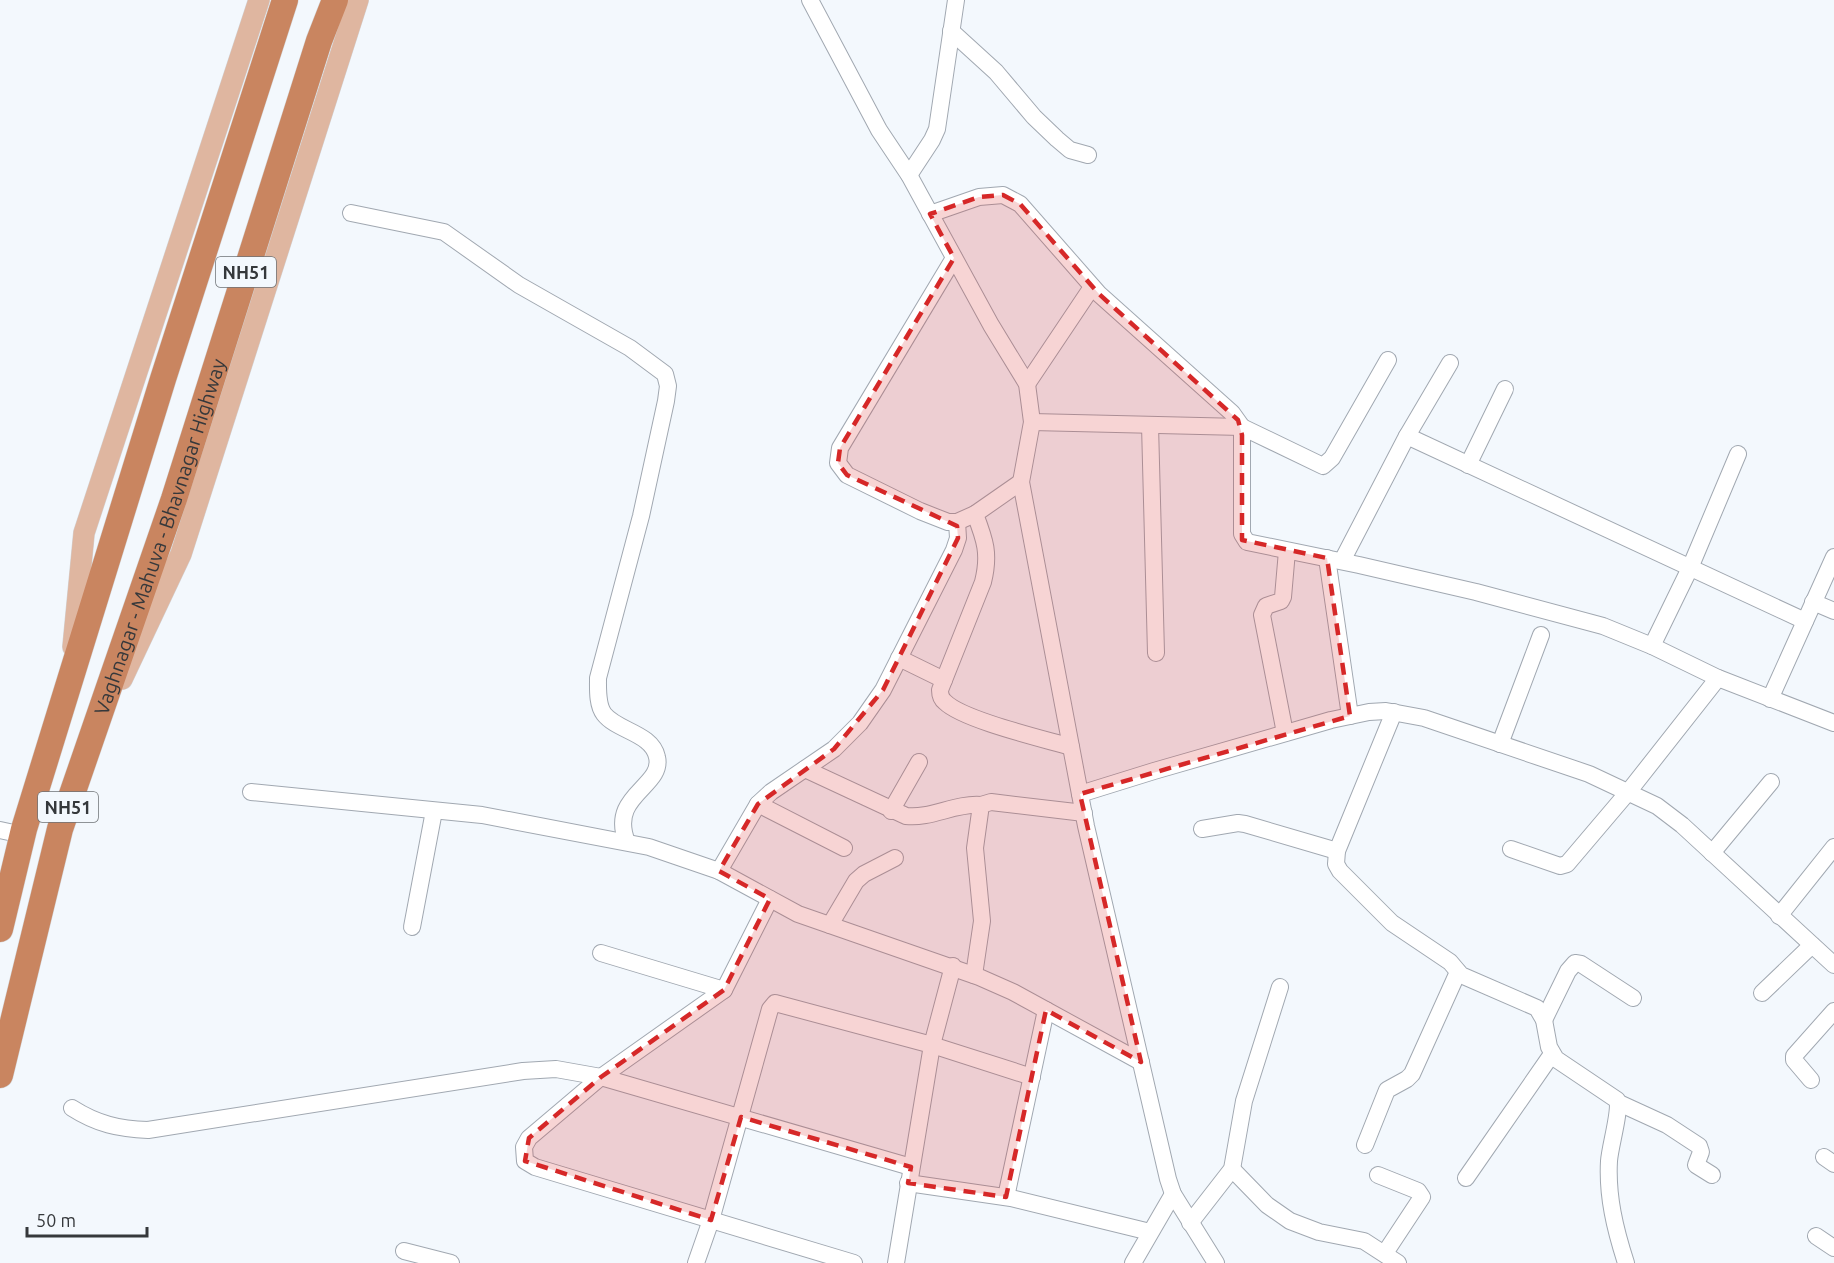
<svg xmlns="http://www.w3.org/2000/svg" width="1834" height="1263" viewBox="0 0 1834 1263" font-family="Ubuntu,sans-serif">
<rect width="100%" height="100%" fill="#f3f8fd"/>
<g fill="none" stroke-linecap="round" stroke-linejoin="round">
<g stroke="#a1a8b1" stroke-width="18">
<g id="minor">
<path d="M 810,0 L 879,130 L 909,175 L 991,325 L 1027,384 L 1032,422 L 1021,482 L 1086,826 L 1168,1179 L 1173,1194 L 1216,1263"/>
<path d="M 951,31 L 996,72 L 1034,117 L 1057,139 L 1070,150 L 1088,155"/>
<path d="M 909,175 L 932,140 L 937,129 L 956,0"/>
<path d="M 351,213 L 444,232 L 519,285 L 630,348 L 665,374 L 668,386 L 666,401 L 641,516 L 598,678 C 598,689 597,705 604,714 C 617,731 652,733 657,757 C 664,787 608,795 627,842"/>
<path d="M 930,214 L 979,197 L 1003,195 L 1020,204 L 1099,294 L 1232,413 L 1242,427 L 1242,534 L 1247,542 L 1359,565 L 1476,592 L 1603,626 L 1652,646 L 1718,678 L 1834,723"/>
<path d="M 954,258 L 840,448 L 838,463 L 847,475 L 920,511 L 948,522 L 957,522 L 975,514 L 1021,482"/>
<path d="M 1027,384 L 1092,287"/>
<path d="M 1032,422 L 1242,427 L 1323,466 L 1332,458 L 1388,360"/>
<path d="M 1150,425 L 1156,653"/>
<path d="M 1407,436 L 1805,621"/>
<path d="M 1468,465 L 1505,389"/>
<path d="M 975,514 C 985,540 990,554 983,582 L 940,690 C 940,695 941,699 945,702 C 963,720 1044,739 1071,747"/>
<path d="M 1327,558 L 1350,716"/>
<path d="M 1342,561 L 1407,436 L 1450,363"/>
<path d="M 1813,602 L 1834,611"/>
<path d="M 1652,646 L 1690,568 L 1738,454"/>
<path d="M 899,658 L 944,680"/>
<path d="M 1770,699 L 1834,557"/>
<path d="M 1394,712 L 1337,851 L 1336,864 L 1340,871 L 1392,923 L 1450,962 L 1461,975 L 1537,1008 L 1544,1020 L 1549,1047 L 1556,1059 L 1617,1100 C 1621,1110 1610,1146 1609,1161 C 1607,1196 1615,1229 1626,1263"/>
<path d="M 1285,733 L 1262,615 L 1266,606 L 1281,601 L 1283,597 L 1287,551"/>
<path d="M 1500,744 L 1541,635"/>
<path d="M 805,769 L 906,816 C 931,819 955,803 981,805"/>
<path d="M 251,792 L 482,815 L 649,847 L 719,871 L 798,914 L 979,977 L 1013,992 L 1141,1062"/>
<path d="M 1080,794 L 1154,771 L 1331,720 L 1369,712 L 1386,711 L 1424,718 L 1589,774 L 1657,806 L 1682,825 L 1834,965"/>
<path d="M 758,804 L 844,848"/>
<path d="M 891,811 L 919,762"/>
<path d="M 1202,829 L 1238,823 L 1245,824 L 1337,851"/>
<path d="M 0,830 L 23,835"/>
<path d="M 1511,849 L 1560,866 L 1567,864 L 1629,791 L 1718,678"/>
<path d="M 1712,853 L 1771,782"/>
<path d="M 719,871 L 758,804 L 771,792 L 834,749 L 860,723 L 883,690 L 954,550 L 958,538 L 957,522"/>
<path d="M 770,899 L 724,990 L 601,1077 L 529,1138 L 524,1147 L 525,1161 L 535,1167 L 854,1263"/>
<path d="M 1779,916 L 1834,847"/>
<path d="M 830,925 L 856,881 L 864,874 L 895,858"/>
<path d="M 412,927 L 434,811"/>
<path d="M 601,953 L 724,990"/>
<path d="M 974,975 L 982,921 L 975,848 L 981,805 L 991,802 L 1084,813"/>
<path d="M 1762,993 L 1812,945"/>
<path d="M 1544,1020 L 1568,971 L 1575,963 L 1581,964 L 1633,998"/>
<path d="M 1811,1080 L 1794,1060 L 1794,1056 L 1834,1011"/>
<path d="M 1619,1103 L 1667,1125 L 1699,1146 L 1701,1152 L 1696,1165 L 1712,1175"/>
<path d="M 72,1108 C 97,1124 119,1129 148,1130 L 523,1071 L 556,1069 L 601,1077 L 911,1167"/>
<path d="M 1365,1145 L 1387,1090 L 1407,1079 L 1412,1074 L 1458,972"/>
<path d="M 1824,1157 L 1834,1164"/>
<path d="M 1232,1169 L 1267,1205 L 1290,1221 L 1319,1232 L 1364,1241 L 1398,1263"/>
<path d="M 1378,1175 L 1418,1191 L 1422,1197 L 1385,1253"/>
<path d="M 1466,1178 L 1552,1054"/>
<path d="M 908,1183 L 1011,1198 L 1150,1232"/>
<path d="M 1006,1197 L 1046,1010"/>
<path d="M 1190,1223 L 1232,1169 L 1244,1101 L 1280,987"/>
<path d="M 1816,1236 L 1834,1248"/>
<path d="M 404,1251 L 451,1263"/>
<path d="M 696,1263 L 711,1220 L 770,1009 L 775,1003 L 932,1045 L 1032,1077"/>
<path d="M 896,1263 L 932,1045 L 953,966"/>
<path d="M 1133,1263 L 1173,1194"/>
</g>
</g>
<g stroke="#d3d3d4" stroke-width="22">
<g id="major">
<path d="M 73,647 L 84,533 L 259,0"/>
<path d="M 122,679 L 181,554 L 358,0"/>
</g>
</g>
<g stroke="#d3d3d4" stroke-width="27">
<g id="highway">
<path d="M 0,929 L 24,829 L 163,379 L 285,0"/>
<path id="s1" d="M 0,1075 L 60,829 L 174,499 L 319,41 L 335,0"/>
</g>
</g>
<use href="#minor" stroke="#fff" stroke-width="16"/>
<use href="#major" stroke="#dfb6a0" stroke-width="21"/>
<use href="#highway" stroke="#c98560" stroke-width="26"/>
</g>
<path fill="#d62828" fill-opacity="0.2" stroke="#d62828" stroke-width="4.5" stroke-dasharray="12 8" stroke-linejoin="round" d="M 1003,195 L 1020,204 L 1099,294 L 1238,420 L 1242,435 L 1242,540 L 1327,558 L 1350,716 L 1080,794 L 1141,1062 L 1046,1010 L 1006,1197 L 908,1183 L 911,1167 L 741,1117 L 711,1220 L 525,1161 L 529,1138 L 601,1077 L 724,990 L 770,899 L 719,871 L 758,804 L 834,749 L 883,690 L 958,538 L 957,526 L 847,475 L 838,463 L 840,448 L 954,258 L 930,214 L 979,197 Z"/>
<g text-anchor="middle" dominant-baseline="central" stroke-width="6" stroke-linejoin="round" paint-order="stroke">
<g fill="#f3f8fd" stroke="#6e7275" stroke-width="1.5">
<rect x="216" y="257" width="60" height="30" rx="4.5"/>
<rect x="38" y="792" width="60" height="30" rx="4.5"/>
</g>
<g font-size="18" font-weight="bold" fill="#35383b">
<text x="246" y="272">NH51</text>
<text x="68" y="807">NH51</text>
</g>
<g font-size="20" fill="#35383b" stroke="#f3f8fd">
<text stroke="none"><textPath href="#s1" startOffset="562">Vaghnagar - Mahuva - Bhavnagar Highway</textPath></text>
</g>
</g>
<path d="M27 1227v9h120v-9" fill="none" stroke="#35383b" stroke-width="3"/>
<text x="36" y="1227" font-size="18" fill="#35383b" stroke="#f3f8fd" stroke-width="4.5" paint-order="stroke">50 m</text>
</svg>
